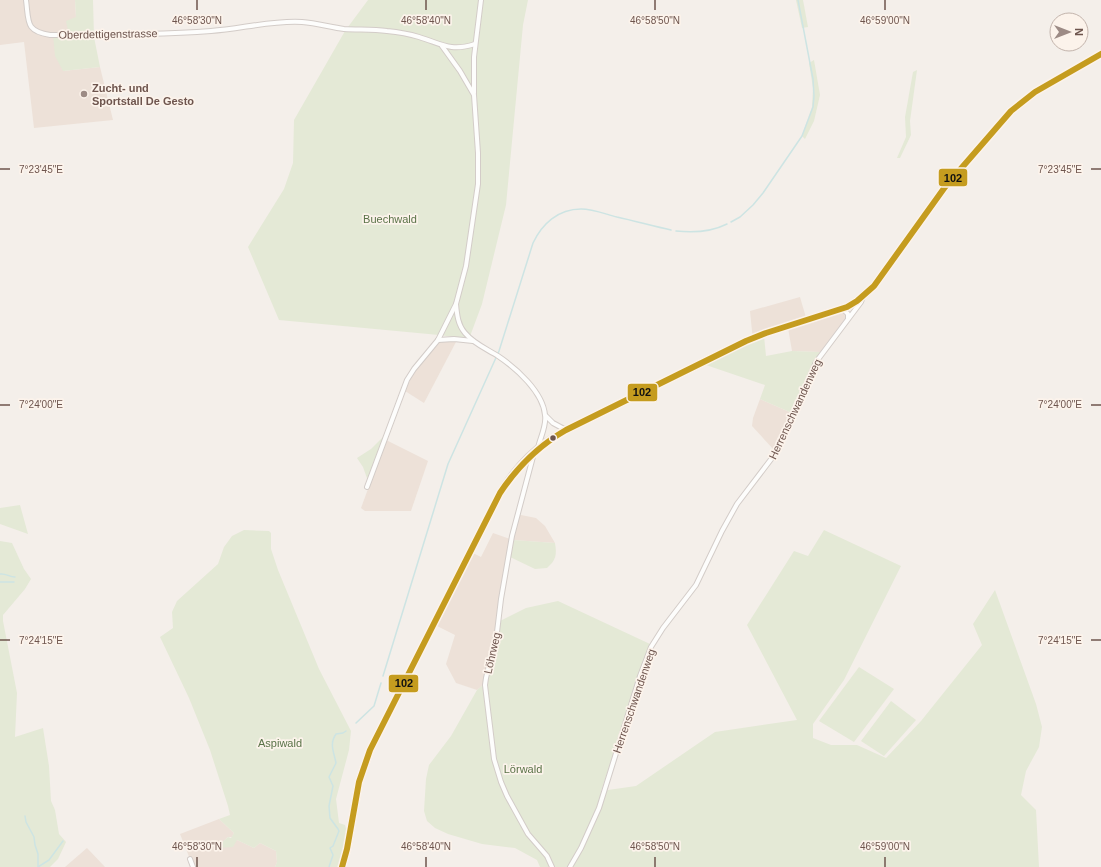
<svg xmlns="http://www.w3.org/2000/svg" width="1101" height="867" viewBox="0 0 1101 867" font-family="Helvetica,sans-serif">
<rect width="100%" height="100%" fill="#f4efea"/>
<g fill="#ede1d8">
<path d="M 0,0 L 75,0 L 76,17 L 69,35 L 63,71 L 100,67 L 113,120 L 34,128 L 24,42 L 0,45 Z"/>
<path d="M 800,297 L 807,321 L 841,311 L 845,314 L 846,318 L 820,352 L 792,351 L 788,328 L 753,341 L 750,311 Z"/>
<path d="M 457,340 L 424,403 L 405,391 L 415,370 L 437,343 L 443,341 Z"/>
<path d="M 760,399 L 792,413 L 774,450 L 752,426 L 753,418 Z"/>
<path d="M 386,440 L 428,461 L 411,511 L 365,511 L 361,508 Z"/>
<path d="M 516,514 L 536,518 L 545,526 L 555,543 L 513,540 L 503,599 L 484,684 L 477,690 L 456,683 L 446,664 L 455,635 L 435,625 L 473,553 L 481,557 L 493,533 L 510,539 Z"/>
<path d="M 219,819 L 234,833 L 232,837 L 228,837 L 217,848 L 237,840 L 254,848 L 260,843 L 276,851 L 277,862 L 275,867 L 191,867 L 188,860 L 190,859 L 180,834 Z"/>
<path d="M 87,848 L 105,867 L 65,867 Z"/>
</g>
<g fill="#e4e9d6">
<path d="M 75,0 L 93,0 L 94,37 L 100,67 L 63,71 L 55,56 L 53,35 L 69,35 L 66,21 L 76,17 Z"/>
<path d="M 368,0 L 528,0 L 523,25 L 506,205 L 482,304 L 469,339 L 439,335 L 279,320 L 248,247 L 284,189 L 293,163 L 294,120 L 345,31 Z"/>
<path d="M 796,0 L 803,0 L 808,27 L 802,28 Z"/>
<path d="M 814,60 L 820,95 L 814,121 L 805,139 L 802,136 L 812,107 L 813,88 L 809,63 Z"/>
<path d="M 917,70 L 910,121 L 911,135 L 900,158 L 897,158 L 906,137 L 905,117 L 913,72 Z"/>
<path d="M 764,336 L 766,356 L 792,351 L 820,352 L 815,360 L 792,413 L 760,399 L 765,385 L 703,364 Z"/>
<path d="M 385,435 L 368,481 L 363,467 L 357,458 L 371,449 Z"/>
<path d="M 20,505 L 28,534 L 0,524 L 0,508 Z"/>
<path d="M 244,530 L 269,531 L 271,533 L 271,549 L 278,570 L 319,669 L 351,731 L 349,750 L 336,799 L 339,823 L 345,825 L 348,836 L 339,867 L 275,867 L 277,862 L 276,851 L 260,843 L 254,848 L 237,840 L 233,847 L 216,848 L 228,837 L 231,838 L 234,833 L 219,819 L 230,815 L 228,806 L 210,750 L 189,698 L 160,637 L 173,628 L 172,612 L 177,601 L 218,564 L 224,547 L 232,536 Z"/>
<path d="M 824,530 L 901,566 L 844,680 L 813,724 L 813,738 L 831,745 L 857,745 L 886,758 L 921,721 L 982,645 L 973,624 L 995,590 L 1036,704 L 1042,727 L 1039,747 L 1026,771 L 1021,795 L 1036,810 L 1039,867 L 540,867 L 537,860 L 515,848 L 482,844 L 448,834 L 435,828 L 427,821 L 424,811 L 426,779 L 429,765 L 451,736 L 477,690 L 484,684 L 500,621 L 526,608 L 558,601 L 650,644 L 635,684 L 624,722 L 601,791 L 636,786 L 715,732 L 797,720 L 747,625 L 794,551 L 808,556 Z"/>
<path d="M 513,540 L 555,543 C 557,555 556,560 547,568 L 535,569 L 510,557 Z"/>
<path d="M 0,541 L 12,543 L 24,569 L 31,579 L 25,589 L 3,615 L 3,621 L 17,693 L 15,737 L 43,728 L 49,766 L 51,801 L 55,810 L 59,834 L 66,842 L 58,859 L 50,867 L 0,867 Z"/>
<path d="M 859,667 L 894,689 L 854,742 L 819,721 Z"/>
<path d="M 891,701 L 916,720 L 884,756 L 861,741 Z"/>
</g>
<g fill="none" stroke-linecap="round" stroke-linejoin="round">
<g stroke="#cde4e3" stroke-width="1.5">
<path d="M 731,222 L 740,217 L 753,205 L 763,193 L 802,136 L 813,107 L 814,96 L 813,79 L 798,0"/>
<path d="M 676,231 C 694,233 711,232 727,224"/>
<path d="M 0,574 C 6,573 9,577 15,577"/>
<path d="M 0,582 L 14,582"/>
<path d="M 383,676 L 448,464 L 499,351 L 533,243 C 542,224 558,209 581,209 C 593,209 605,214 617,217 C 635,221 653,226 671,230"/>
<path d="M 356,723 L 374,706 L 381,683"/>
<path d="M 25,816 L 26,822 L 34,837 L 35,845 L 38,854 L 38,867"/>
<path d="M 38,867 L 49,860 L 63,841"/>
<path d="M 329,867 L 333,855 L 330,848 L 333,846 L 339,831 L 338,829 L 330,818 L 329,806 L 333,786 L 329,777 L 336,763 C 334,752 329,744 336,734 L 343,733 L 346,731"/>
</g>
<g stroke="#d3ccc8" stroke-width="6">
<g id="minor">
<path d="M 26,0 C 29,22 25,31 50,35 C 104,35 158,35 211,31 C 241,29 272,20 302,22 C 316,23 330,27 344,29 C 358,30 372,29 387,31 C 397,32 409,34 419,37 C 442,44 450,52 475,44"/>
<path d="M 474,93 L 474,57 L 481,0"/>
<path d="M 456,304 C 457,315 458,325 465,333 C 474,344 487,349 498,356 C 516,368 543,392 545,415 C 547,425 540,438 538,448"/>
<path d="M 842,308 L 848,314 L 848,318"/>
<path d="M 438,340 L 454,339 L 473,341"/>
<path d="M 546,416 L 553,423 L 566,430"/>
<path d="M 534,453 L 512,536 L 501,599 L 497,632 L 486,678 L 485,685 L 494,759 L 501,782 L 507,796 L 528,834 L 547,856 L 552,867"/>
<path d="M 367,487 L 407,380 L 414,369 L 438,340 L 456,304 L 466,266 L 478,184 L 478,153 L 474,95 L 460,71 L 442,46"/>
<path d="M 190,859 L 193,867"/>
<path d="M 570,867 L 581,848 L 599,808 L 640,676 L 651,647 L 663,628 L 696,585 L 722,531 L 737,504 L 772,458 L 791,420 L 816,362 L 861,302 L 863,297"/>
</g>
</g>
<g stroke="#d3cac6" stroke-width="8">
<path id="secondary" d="M 342,867 L 347,849 L 359,782 L 370,750 L 500,493 C 518,464 536,446 566,430 L 746,341 L 766,333 L 847,307 L 857,301 L 874,286 L 945,187 L 1011,111 L 1035,92 L 1101,54"/>
</g>
<use href="#minor" stroke="#fdfdfc" stroke-width="4"/>
<use href="#secondary" stroke="#fdfdfc" stroke-width="5.5"/>
<g stroke="#fcf3eb" stroke-width="9">
<path id="bus-1" d="M 342,867 L 347,849 L 359,782 L 370,750 L 500,493 C 518,466 538,446 566,430 L 746,341 L 766,333 L 847,307 L 857,301 L 874,286 L 945,187 L 1011,111 L 1035,92 L 1101,54"/>
</g>
<use href="#bus-1" stroke="#c59c1f" stroke-width="6"/>
</g>
<path fill="none" stroke="#6e554e" stroke-width="1.5" d="M 197,0 L 197,10M 426,0 L 426,10M 655,0 L 655,10M 885,0 L 885,10M 0,169 L 10,169M 1091,169 L 1101,169M 0,405 L 10,405M 1091,405 L 1101,405M 0,640 L 10,640M 1091,640 L 1101,640M 197,857 L 197,867M 426,857 L 426,867M 655,857 L 655,867M 885,857 L 885,867"/>
<circle fill="#9d8b85" stroke="#fcf3eb" stroke-width="1.5" cx="84" cy="94" r="4"/>
<circle fill="#6e554e" stroke="#fcf3eb" stroke-width="1.5" cx="553" cy="438" r="3.5"/>
<g text-anchor="middle" dominant-baseline="central" stroke-width="3.5" stroke-linejoin="round" paint-order="stroke">
<g font-size="11" fill="#6e554e" stroke="#fcf3eb">
<text transform="translate(108 34) rotate(-1)">Oberdettigenstrasse</text>
<text transform="translate(795 409) rotate(-65)">Herrenschwandenweg</text>
<text transform="translate(492 653) rotate(-77)">Löhrweg</text>
<text transform="translate(634 701) rotate(-71)">Herrenschwandenweg</text>
</g>
<g font-size="11" font-weight="bold" fill="#6e554e" stroke="#fcf3eb" text-anchor="start">
<text x="92" y="88">Zucht- und<tspan x="92" dy="13">Sportstall De Gesto</tspan></text>
</g>
<g font-size="11" fill="#5a7348" stroke="#fcf3eb">
<text x="390" y="219">Buechwald</text>
<text x="280" y="743">Aspiwald</text>
<text x="523" y="769">Lörwald</text>
</g>
</g>
<g font-size="10" text-anchor="middle" fill="#6e554e" stroke="#fcf3eb" stroke-width="3.5" stroke-linejoin="round" paint-order="stroke">
<text x="197" y="24">46°58'30"N</text>
<text x="426" y="24">46°58'40"N</text>
<text x="655" y="24">46°58'50"N</text>
<text x="885" y="24">46°59'00"N</text>
<text x="1060" y="173">7°23'45"E</text>
<text x="41" y="173">7°23'45"E</text>
<text x="1060" y="408">7°24'00"E</text>
<text x="41" y="408">7°24'00"E</text>
<text x="1060" y="644">7°24'15"E</text>
<text x="41" y="644">7°24'15"E</text>
<text x="197" y="850">46°58'30"N</text>
<text x="426" y="850">46°58'40"N</text>
<text x="655" y="850">46°58'50"N</text>
<text x="885" y="850">46°59'00"N</text>
</g>
<g stroke="#fcf3eb" stroke-width="1.5">
<rect x="938" y="168" width="30" height="19" rx="4" fill="#c59c1f"/>
<rect x="627" y="383" width="31" height="19" rx="4" fill="#c59c1f"/>
<rect x="388" y="674" width="31" height="19" rx="4" fill="#c59c1f"/>
</g>
<g font-size="11" text-anchor="middle" font-weight="bold" fill="#111">
<text x="953" y="182">102</text>
<text x="642" y="396">102</text>
<text x="404" y="687">102</text>
</g>
<g transform="translate(1069 32) rotate(90)"><circle r="19" fill="#fcf3eb" stroke="#c3b4ac"/>
<path d="M0-3L7 15L0 10L-7 15Z" fill="#9d8b85"/>
<text y="-6" font-size="11" font-weight="bold" text-anchor="middle" fill="#6e554e">N</text>
</g>
</svg>
